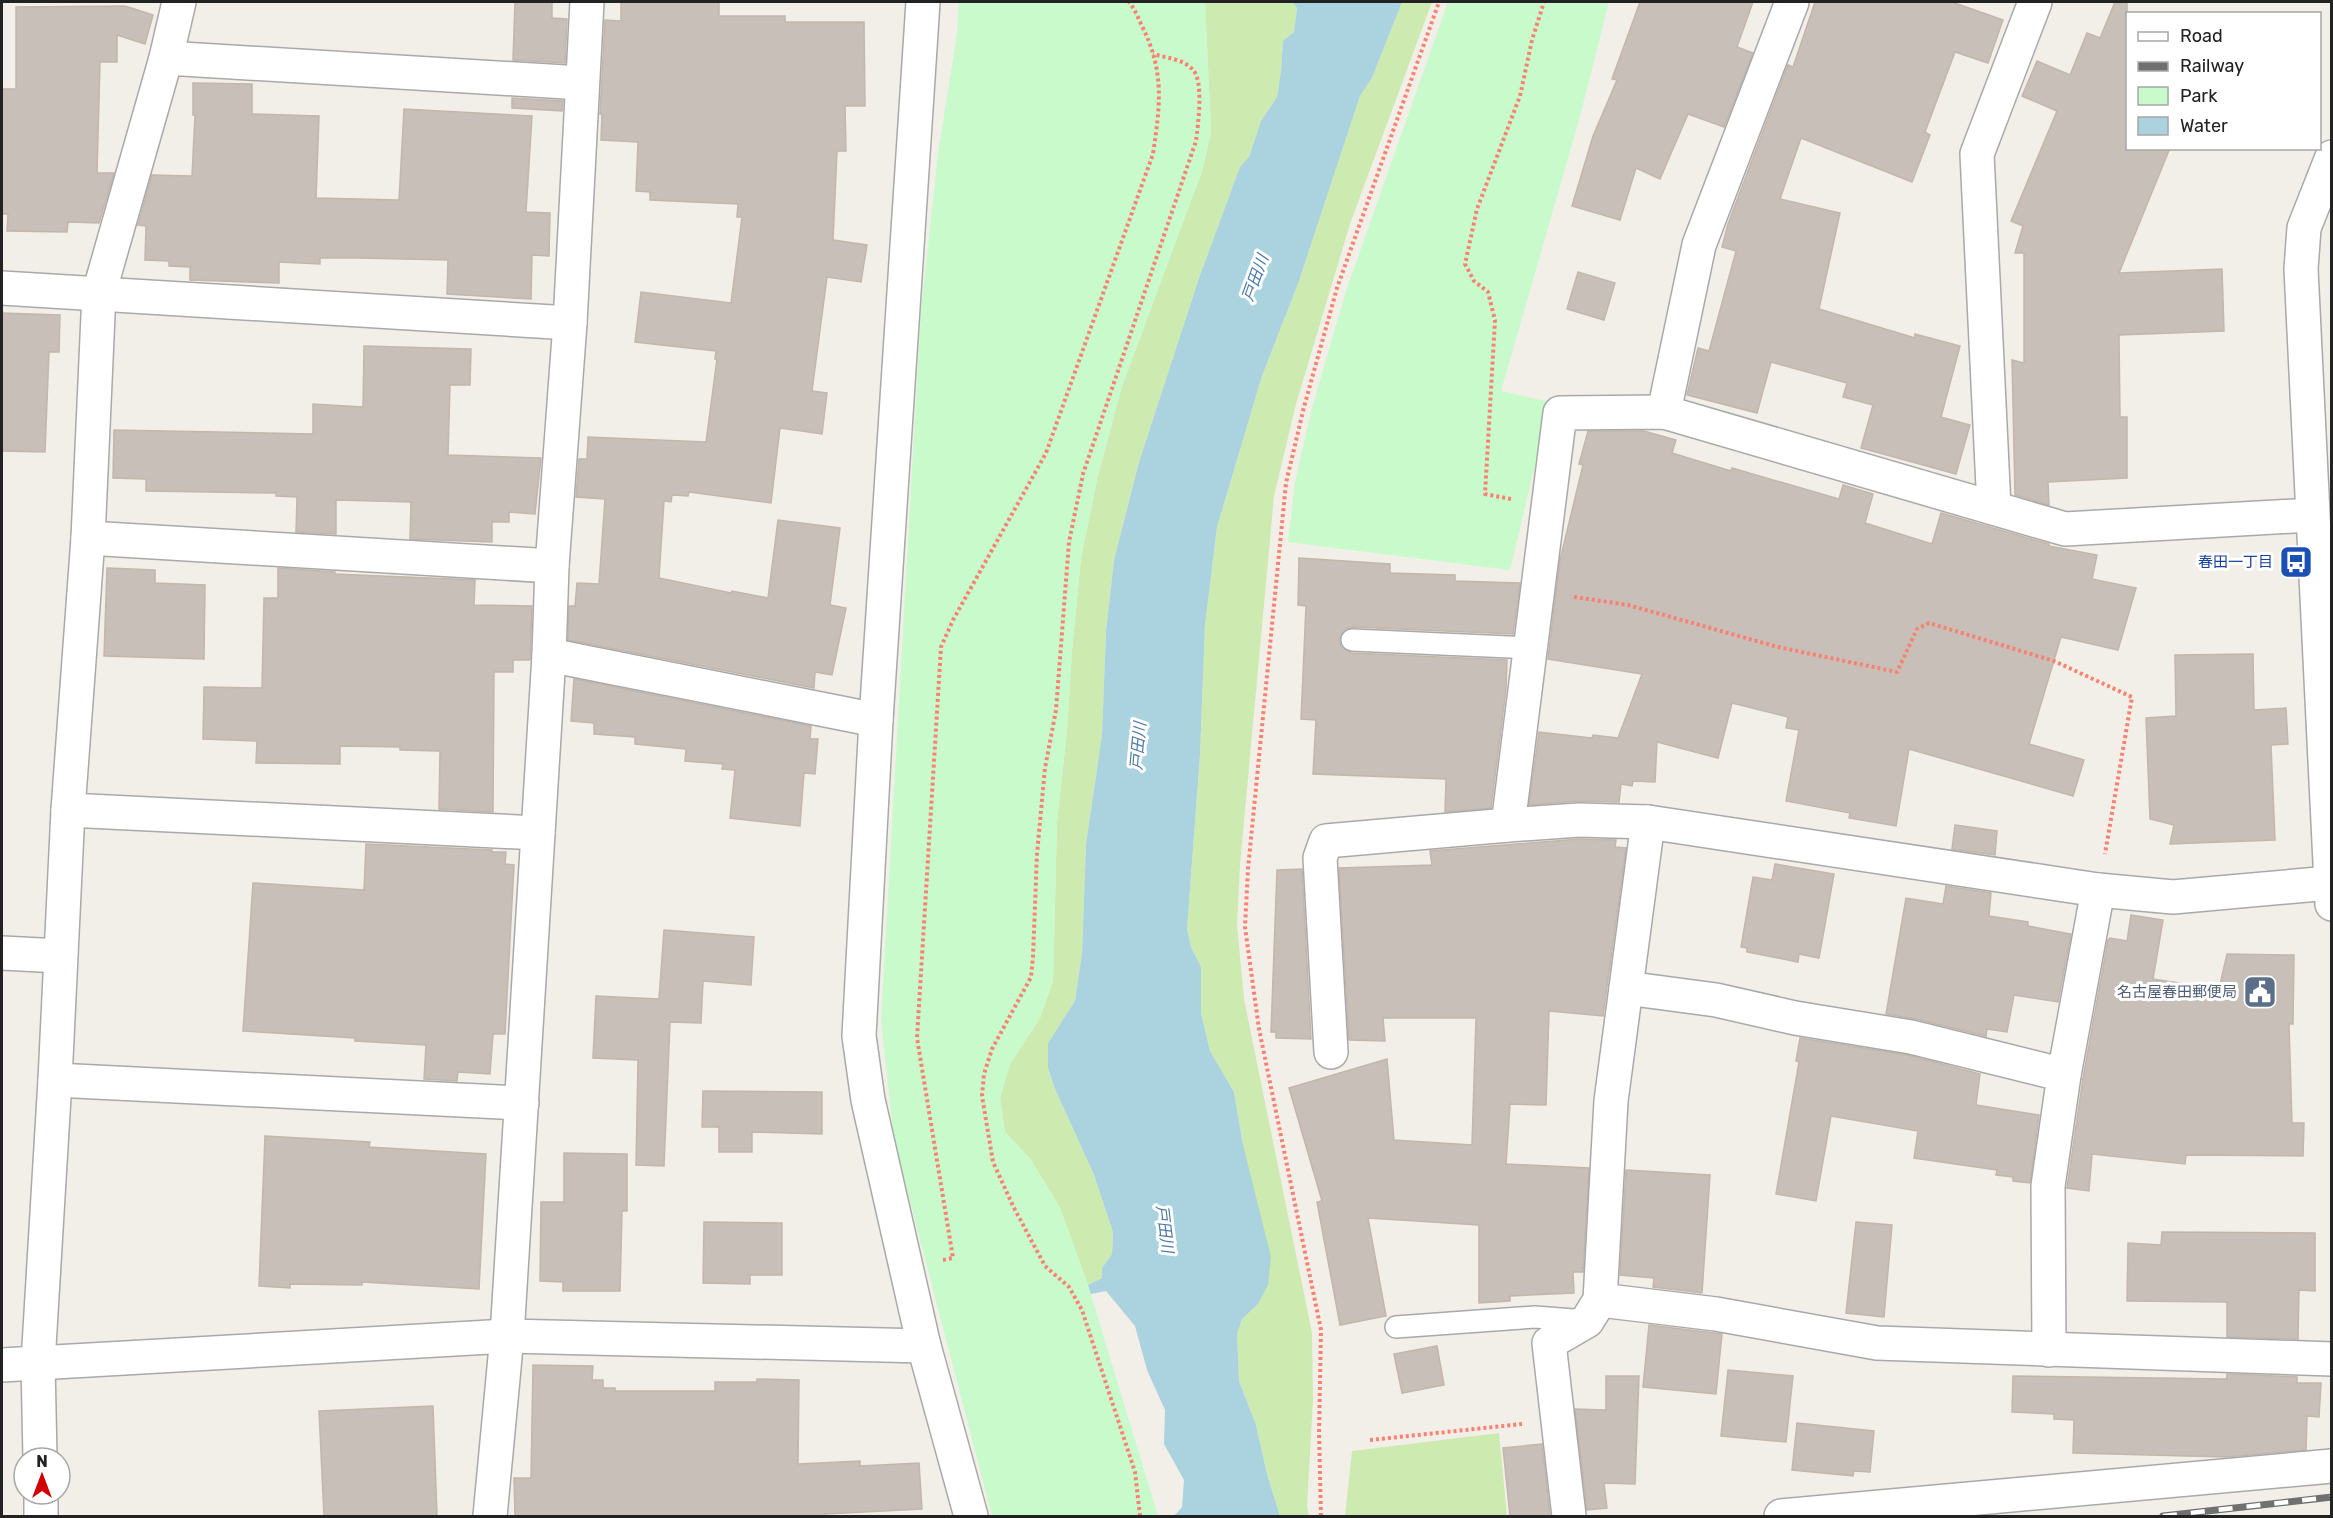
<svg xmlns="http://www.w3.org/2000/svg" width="2333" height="1518" viewBox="0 0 2333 1518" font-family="Rubik,'Noto Sans JP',sans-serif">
<rect width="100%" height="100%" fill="#f2efe9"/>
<g fill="#cdebb0">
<path d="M 1205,2 L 1292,2 L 1297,8 L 1294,32 L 1283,41 L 1281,71 L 1277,97 L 1261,121 L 1249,157 L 1240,168 L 1199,278 L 1139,462 L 1114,560 L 1106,631 L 1102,735 L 1086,844 L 1082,953 L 1075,1001 L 1048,1043 L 1048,1068 L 1055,1089 L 1094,1175 L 1113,1232 L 1112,1254 L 1102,1268 L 1102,1278 L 1088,1285 L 1060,1208 L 1031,1160 L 1005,1132 L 1000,1098 L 1010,1064 L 1040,1018 L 1053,981 L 1057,822 L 1067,731 L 1072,650 L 1081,558 L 1097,480 L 1121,389 L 1202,171 L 1211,132 Z"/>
<path d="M 1402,2 L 1432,2 L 1350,224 L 1296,404 L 1274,496 L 1240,865 L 1237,924 L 1244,999 L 1312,1333 L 1313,1400 L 1307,1506 L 1309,1516 L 1280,1516 L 1267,1474 L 1256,1425 L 1239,1381 L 1237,1334 L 1242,1319 L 1258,1304 L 1243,1145 L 1234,1092 L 1210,1051 L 1201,1013 L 1201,967 L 1191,947 L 1187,929 L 1200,755 L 1205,625 L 1217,527 L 1262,376 L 1299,281 L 1360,96 L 1372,78 Z"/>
<path d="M 1499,1433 L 1507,1516 L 1345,1516 L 1352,1451 Z"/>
</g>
<g fill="#c8facc">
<path d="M 959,2 L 1205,2 L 1211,132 L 1202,171 L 1121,389 L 1097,480 L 1081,558 L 1072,650 L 1067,731 L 1057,822 L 1053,981 L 1040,1018 L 1010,1064 L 1000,1098 L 1005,1132 L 1031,1160 L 1060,1208 L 1088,1285 L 1158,1516 L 992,1516 L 894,1140 L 881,1020 L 921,311 L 938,154 L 957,33 Z"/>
<path d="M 1448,2 L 1609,2 L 1579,120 L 1501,391 L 1550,402 L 1510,570 L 1288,542 L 1295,482 L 1311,411 L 1346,291 Z"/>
</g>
<path fill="#aad3df" d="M 1292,2 L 1402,2 L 1372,78 L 1360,96 L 1299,281 L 1262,376 L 1217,527 L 1205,625 L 1200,755 L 1187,929 L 1191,947 L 1201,967 L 1201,1013 L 1210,1051 L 1234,1092 L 1243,1145 L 1271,1257 L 1268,1285 L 1258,1304 L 1242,1319 L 1237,1334 L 1239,1381 L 1256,1425 L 1267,1474 L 1280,1516 L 1174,1516 L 1182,1507 L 1184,1480 L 1164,1444 L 1165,1410 L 1147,1370 L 1135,1326 L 1106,1291 L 1091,1294 L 1088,1285 L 1102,1278 L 1102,1268 L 1112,1254 L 1113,1232 L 1094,1175 L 1055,1089 L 1048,1068 L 1048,1043 L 1075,1001 L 1082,953 L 1086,844 L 1102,735 L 1106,631 L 1114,560 L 1139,462 L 1199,278 L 1240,167 L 1249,157 L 1261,121 L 1277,97 L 1281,71 L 1283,41 L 1294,32 L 1297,8 Z"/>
<g fill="#c7bfb8" stroke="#c4b6ab" stroke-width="1.5">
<path d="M 515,2 L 552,2 L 552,18 L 567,19 L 565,63 L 513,60 Z"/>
<path d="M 621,2 L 719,2 L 719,16 L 785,16 L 785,22 L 864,22 L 865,106 L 845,106 L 846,151 L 837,151 L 833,240 L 867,245 L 861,282 L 827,277 L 812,391 L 827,393 L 822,434 L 780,428 L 771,503 L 689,492 L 688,496 L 672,495 L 671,502 L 664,501 L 659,578 L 731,593 L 732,591 L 768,598 L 778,520 L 840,528 L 830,605 L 846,608 L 832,675 L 815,672 L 814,688 L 568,640 L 569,606 L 575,606 L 577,583 L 599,584 L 605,499 L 576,497 L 579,459 L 587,459 L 588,437 L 706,442 L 717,359 L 715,359 L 716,351 L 635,342 L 641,292 L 731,303 L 742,217 L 737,217 L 738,204 L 650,200 L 650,192 L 636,191 L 638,142 L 601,140 L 602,114 L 600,114 L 605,20 L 621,21 Z"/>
<path d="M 1640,2 L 1753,2 L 1737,47 L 1753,53 L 1724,127 L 1688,114 L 1660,179 L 1636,168 L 1620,220 L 1572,206 L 1593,136 L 1617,80 L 1612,79 Z"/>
<path d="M 1815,2 L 1952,2 L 2003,20 L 1988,63 L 1955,52 L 1925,132 L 1930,135 L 1912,182 L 1801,138 L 1780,199 L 1840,213 L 1819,309 L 1915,338 L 1915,334 L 1960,346 L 1941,417 L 1970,425 L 1956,474 L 1861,448 L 1873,405 L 1843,397 L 1847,383 L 1771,362 L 1757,413 L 1687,395 L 1698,348 L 1709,351 L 1736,251 L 1722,247 L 1728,224 L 1788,65 L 1793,67 Z"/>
<path d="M 2115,2 L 2127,2 L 2127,148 L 2170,148 L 2119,273 L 2222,269 L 2224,331 L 2119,335 L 2120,417 L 2127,417 L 2127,478 L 2048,482 L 2049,505 L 2015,495 L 2012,360 L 2024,363 L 2024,253 L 2015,253 L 2023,226 L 2011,221 L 2057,111 L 2022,96 L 2037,61 L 2070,75 L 2087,33 L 2100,38 Z"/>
<path d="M 125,6 L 153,15 L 145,44 L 117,35 L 117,62 L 100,62 L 97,173 L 114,173 L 99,223 L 68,222 L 67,232 L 7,231 L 8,214 L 2,214 L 2,89 L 16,89 L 16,7 Z"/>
<path d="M 193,83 L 252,84 L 252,114 L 319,116 L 316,198 L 399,200 L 404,109 L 532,116 L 526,212 L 550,213 L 549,256 L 532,255 L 531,299 L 447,294 L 448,260 L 360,258 L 320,258 L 320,264 L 279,262 L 279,283 L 190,280 L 190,267 L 169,266 L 169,261 L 145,260 L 146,226 L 138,225 L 152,175 L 192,176 L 195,115 L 193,115 Z"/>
<path d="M 512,98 L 563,101 L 562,111 L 512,108 Z"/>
<path d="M 1578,272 L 1615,283 L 1604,320 L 1567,309 Z"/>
<path d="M 2,313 L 60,315 L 59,352 L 49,352 L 45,452 L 2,451 Z"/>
<path d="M 364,346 L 471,349 L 470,385 L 450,385 L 448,455 L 541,458 L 535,514 L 509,512 L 509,522 L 492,522 L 492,542 L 410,539 L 411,502 L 336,500 L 336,534 L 296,532 L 297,497 L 276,496 L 276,493 L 146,491 L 146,479 L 113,478 L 114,430 L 313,434 L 313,404 L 363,407 Z"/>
<path d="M 1588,431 L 1644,431 L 1676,440 L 1672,453 L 1731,471 L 1732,468 L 1839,499 L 1843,485 L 1873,494 L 1865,523 L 1932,544 L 1941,513 L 2049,544 L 2049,546 L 2097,555 L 2092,579 L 2136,588 L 2118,650 L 2061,637 L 2029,744 L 2084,760 L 2073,796 L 1909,749 L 1896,826 L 1849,818 L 1850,813 L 1786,801 L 1799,730 L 1786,728 L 1788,717 L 1732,703 L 1718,758 L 1657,742 L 1655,782 L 1633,781 L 1632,786 L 1621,784 L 1619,802 L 1578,801 L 1529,805 L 1539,732 L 1592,738 L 1593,735 L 1618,738 L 1642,674 L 1548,659 L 1560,560 L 1583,465 L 1579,464 Z"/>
<path d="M 1299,558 L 1390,564 L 1390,573 L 1455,575 L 1455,581 L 1520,583 L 1513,634 L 1353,627 L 1346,629 L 1339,639 L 1341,646 L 1351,653 L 1507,660 L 1506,689 L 1491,808 L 1445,812 L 1446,779 L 1313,774 L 1316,720 L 1301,719 L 1306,606 L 1298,605 Z"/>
<path d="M 107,568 L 155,570 L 155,583 L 205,585 L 204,659 L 104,656 Z"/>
<path d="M 278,568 L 335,572 L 335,574 L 475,580 L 474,605 L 532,606 L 530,660 L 513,660 L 513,672 L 494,672 L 493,812 L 439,809 L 440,751 L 400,750 L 400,747 L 340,746 L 340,764 L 256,763 L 257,741 L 203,739 L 204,687 L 262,688 L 264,598 L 278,598 Z"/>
<path d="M 2253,654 L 2254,710 L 2286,708 L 2288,744 L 2271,745 L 2275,840 L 2170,844 L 2174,825 L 2150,819 L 2146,718 L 2176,716 L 2175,655 Z"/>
<path d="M 574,679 L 811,726 L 810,739 L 818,739 L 815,774 L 804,773 L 800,826 L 730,818 L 735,770 L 722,769 L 723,764 L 685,761 L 686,749 L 635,744 L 635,737 L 594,734 L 594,723 L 571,721 Z"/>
<path d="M 1955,825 L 1997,831 L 1995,855 L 1952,849 Z"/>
<path d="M 1579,839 L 1616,840 L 1615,847 L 1626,848 L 1603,1016 L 1549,1011 L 1546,1105 L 1510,1104 L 1506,1164 L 1589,1168 L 1583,1272 L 1573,1272 L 1574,1293 L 1510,1296 L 1510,1301 L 1479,1303 L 1479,1225 L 1368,1218 L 1386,1316 L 1340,1325 L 1317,1202 L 1322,1201 L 1289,1088 L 1387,1059 L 1394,1140 L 1472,1145 L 1476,1018 L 1383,1018 L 1385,1041 L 1349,1040 L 1339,868 L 1432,865 L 1430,851 Z"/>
<path d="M 366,844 L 492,850 L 492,852 L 506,852 L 505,864 L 514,865 L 505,1034 L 493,1034 L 490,1074 L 458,1072 L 457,1081 L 424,1079 L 426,1045 L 355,1041 L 355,1038 L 243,1031 L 253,883 L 364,890 Z"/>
<path d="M 1775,864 L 1834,874 L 1819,958 L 1799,954 L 1798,962 L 1747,952 L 1747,948 L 1741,947 L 1753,877 L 1772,880 Z"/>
<path d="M 1302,869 L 1311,1039 L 1276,1038 L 1276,1032 L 1271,1032 L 1277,870 Z"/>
<path d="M 1946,886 L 1991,893 L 1989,916 L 2028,922 L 2028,926 L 2071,934 L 2058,1002 L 2014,995 L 2007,1032 L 1987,1029 L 1986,1036 L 1916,1019 L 1886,1014 L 1906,898 L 1943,904 Z"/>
<path d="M 2131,915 L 2163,920 L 2153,979 L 2219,989 L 2227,954 L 2294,955 L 2293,1024 L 2289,1024 L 2292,1123 L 2304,1123 L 2303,1156 L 2186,1155 L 2185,1164 L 2092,1154 L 2089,1191 L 2067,1188 L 2083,1078 L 2108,940 L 2110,938 L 2127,941 Z"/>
<path d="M 664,930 L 754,937 L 751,985 L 703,981 L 701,1023 L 670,1022 L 664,1166 L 636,1165 L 638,1060 L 593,1058 L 596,996 L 659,999 Z"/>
<path d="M 1800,1038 L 1907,1055 L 1980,1074 L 1976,1105 L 2039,1115 L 2030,1183 L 2013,1181 L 2013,1177 L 1996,1175 L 1997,1170 L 1914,1158 L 1918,1131 L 1831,1116 L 1816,1201 L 1776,1194 L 1799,1062 L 1796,1061 Z"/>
<path d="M 703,1091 L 822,1092 L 822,1134 L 752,1132 L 752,1152 L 719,1152 L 719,1127 L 702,1127 Z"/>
<path d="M 265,1136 L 370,1142 L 369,1147 L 486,1154 L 479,1289 L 362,1282 L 362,1285 L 290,1284 L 290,1288 L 259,1286 Z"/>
<path d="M 564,1153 L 627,1154 L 627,1211 L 622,1211 L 620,1291 L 563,1291 L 563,1282 L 540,1281 L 541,1202 L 564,1202 Z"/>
<path d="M 1626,1170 L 1710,1175 L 1702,1293 L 1653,1287 L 1654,1278 L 1620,1275 Z"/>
<path d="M 704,1222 L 782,1223 L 782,1275 L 750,1275 L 750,1284 L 703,1283 Z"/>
<path d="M 1856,1222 L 1892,1225 L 1884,1317 L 1846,1313 Z"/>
<path d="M 2162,1232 L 2315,1233 L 2315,1291 L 2299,1290 L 2298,1339 L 2227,1337 L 2227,1302 L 2127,1301 L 2128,1243 L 2161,1245 Z"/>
<path d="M 1649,1325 L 1722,1334 L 1716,1394 L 1643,1387 Z"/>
<path d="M 1437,1346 L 1444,1385 L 1402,1393 L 1394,1354 Z"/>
<path d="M 533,1365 L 593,1366 L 592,1380 L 603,1380 L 603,1388 L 615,1388 L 615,1391 L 715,1391 L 715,1382 L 757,1382 L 757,1379 L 799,1380 L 798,1464 L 860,1461 L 860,1466 L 919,1463 L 922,1509 L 825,1514 L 825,1516 L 515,1516 L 514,1478 L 531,1478 Z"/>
<path d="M 1728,1370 L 1793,1376 L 1786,1442 L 1721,1436 Z"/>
<path d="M 2227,1374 L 2297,1377 L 2297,1383 L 2321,1383 L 2319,1417 L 2307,1416 L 2306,1450 L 2226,1457 L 2073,1453 L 2074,1420 L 2054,1419 L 2054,1414 L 2012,1412 L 2013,1376 L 2227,1379 Z"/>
<path d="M 1606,1376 L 1639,1376 L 1635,1484 L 1604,1483 L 1607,1508 L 1587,1510 L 1575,1409 L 1606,1410 Z"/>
<path d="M 433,1406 L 437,1516 L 324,1516 L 319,1411 Z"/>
<path d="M 1797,1423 L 1874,1431 L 1870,1472 L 1854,1471 L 1853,1476 L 1792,1470 Z"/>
<path d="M 1542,1444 L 1550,1516 L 1510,1516 L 1503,1448 Z"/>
</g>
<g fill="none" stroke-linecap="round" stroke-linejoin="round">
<g stroke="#a9a9a9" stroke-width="24">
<g id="service">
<path d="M 1352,640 L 1531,648"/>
<path d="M 1396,1327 L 1535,1317 L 1587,1321"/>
</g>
</g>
<g stroke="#a9a9a9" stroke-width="36">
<g id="minor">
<path d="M 166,58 L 582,83"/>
<path d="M 2,288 L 570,323"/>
<path d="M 1664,412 L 1699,245 L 1792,2"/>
<path d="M 1994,508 L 1977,154 L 2035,2"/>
<path d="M 88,538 L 552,566"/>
<path d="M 549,655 L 876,720"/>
<path d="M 68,810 L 538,833"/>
<path d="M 1648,822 L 2098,890 L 2173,897 L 2330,883"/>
<path d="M 2,953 L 60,956"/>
<path d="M 1626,988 L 1716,1000 L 1795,1018 L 1911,1037 L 2064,1075"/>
<path d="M 1331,1052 L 1320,858 L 1326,841 L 1508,825"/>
<path d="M 55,1080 L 522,1103"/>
<path d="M 1600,1300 L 1716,1314 L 1877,1343 L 2332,1359"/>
<path d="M 2049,1350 L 2048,1186 L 2064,1075 L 2098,890"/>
<path d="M 2,1365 L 507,1336 L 924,1346"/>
<path d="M 40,1458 L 38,1363 L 55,1080 L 68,810 L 88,538 L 99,293 L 166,58 L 179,2"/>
<path d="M 41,1494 L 41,1516"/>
<path d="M 490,1516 L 507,1336 L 549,655 L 552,566 L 570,323 L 587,2"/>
<path d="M 1569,1516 L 1549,1343 L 1587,1321 L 1600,1300 L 1611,1101 L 1648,822 L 1579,820 L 1508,825 L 1560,413 L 1664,412 L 2065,529 L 2311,515"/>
<path d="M 1781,1516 L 2332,1466"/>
</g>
</g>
<g stroke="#a9a9a9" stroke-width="36">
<g id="tertiary">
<path d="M 923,2 L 876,720 L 859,1036 L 868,1100 L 924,1346 L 971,1516"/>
<path d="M 2332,157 L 2304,228 L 2301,269 L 2332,904"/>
</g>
</g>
<g stroke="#fa8072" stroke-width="4" stroke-dasharray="3 3" stroke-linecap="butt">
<path d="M 1511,499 L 1485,494 L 1495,320 L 1488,292 L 1474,281 L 1465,264 L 1477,209 L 1520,96 L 1532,40 L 1544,2"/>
<path d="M 1574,597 L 1628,605 L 1778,647 L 1897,672 L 1917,629 L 1929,623 L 2054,661 L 2132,697 L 2105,854"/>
<path d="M 943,1260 L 953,1258 L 917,1038 L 941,647 L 953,620 L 1046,453 L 1153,154 C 1160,106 1165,72 1142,26 C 1138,18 1135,9 1129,2"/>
<path d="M 1370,1440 L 1522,1424"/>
<path d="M 1140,1516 L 1135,1472 L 1082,1310 L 1069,1287 L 1045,1266 L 1013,1206 L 993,1162 L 982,1096 L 984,1074 L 992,1049 L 1031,977 L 1033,957 L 1037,854 L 1045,768 L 1056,710 L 1069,542 L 1083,474 L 1196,141 C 1198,124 1204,82 1193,70 C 1184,59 1166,58 1153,54"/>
<path d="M 1321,1516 L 1319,1433 L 1321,1330 L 1259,1029 L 1245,927 L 1248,869 L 1286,483 L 1304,407 L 1337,288 L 1439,2"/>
</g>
<use href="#service" stroke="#fff" stroke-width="21"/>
<use href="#minor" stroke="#fff" stroke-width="33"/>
<use href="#tertiary" stroke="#fff" stroke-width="33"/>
<g stroke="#707070" stroke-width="7">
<path id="rail" d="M 2163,1516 L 2332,1497"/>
</g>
<use href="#rail" stroke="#fff" stroke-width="4.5" stroke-dasharray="14" stroke-linecap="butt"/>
</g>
<defs>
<g id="bus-square" transform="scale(1.725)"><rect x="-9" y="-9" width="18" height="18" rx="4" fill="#1a4fb4" stroke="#fff"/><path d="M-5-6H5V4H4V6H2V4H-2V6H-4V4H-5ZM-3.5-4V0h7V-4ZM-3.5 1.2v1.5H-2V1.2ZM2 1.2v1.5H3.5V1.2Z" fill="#fff"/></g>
<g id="civic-square" transform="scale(1.725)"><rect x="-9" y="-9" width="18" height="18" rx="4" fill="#5c6f8a" stroke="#fff"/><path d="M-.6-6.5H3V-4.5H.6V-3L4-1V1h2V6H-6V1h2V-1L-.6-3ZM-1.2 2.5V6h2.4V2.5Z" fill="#fff"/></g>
</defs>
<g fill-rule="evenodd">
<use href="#bus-square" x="2296" y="562"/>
<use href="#civic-square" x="2260" y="992"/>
</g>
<g text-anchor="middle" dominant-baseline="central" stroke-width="6" stroke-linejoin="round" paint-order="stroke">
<g font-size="15" fill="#164399" stroke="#fff" text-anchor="end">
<text x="2273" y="562">春田一丁目</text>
</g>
<g font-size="15" fill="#4e5e75" stroke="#fff" text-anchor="end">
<text x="2237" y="992">名古屋春田郵便局</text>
</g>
<g font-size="16" font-style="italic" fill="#4a7aab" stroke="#fff">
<text transform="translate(1255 278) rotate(-70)">戸田川</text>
<text transform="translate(1138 746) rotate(-85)">戸田川</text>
<text transform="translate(1165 1229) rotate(83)">戸田川</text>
</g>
</g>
<rect width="2333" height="1518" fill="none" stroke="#222222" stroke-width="6"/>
<rect x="2126" y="12" width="195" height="138" fill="#ffffff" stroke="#a7a7a7" stroke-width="1.5"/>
<rect x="2138" y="32" width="30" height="9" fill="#ffffff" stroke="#a7a7a7" stroke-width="1.5"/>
<text x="2180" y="42" font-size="18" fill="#222222">Road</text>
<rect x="2138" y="62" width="30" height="9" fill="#707070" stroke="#a7a7a7" stroke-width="1.5"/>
<text x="2180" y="72" font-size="18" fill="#222222">Railway</text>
<rect x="2138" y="87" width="30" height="18" fill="#c8facc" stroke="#a7a7a7" stroke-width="1.5"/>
<text x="2180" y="102" font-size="18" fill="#222222">Park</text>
<rect x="2138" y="117" width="30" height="18" fill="#aad3df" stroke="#a7a7a7" stroke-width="1.5"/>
<text x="2180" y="132" font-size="18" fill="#222222">Water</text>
<g transform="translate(42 1476)"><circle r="28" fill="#ffffff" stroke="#a7a7a7" stroke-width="1.5"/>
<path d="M0-4.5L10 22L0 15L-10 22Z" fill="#d40000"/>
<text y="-9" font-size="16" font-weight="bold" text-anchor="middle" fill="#222222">N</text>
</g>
</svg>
